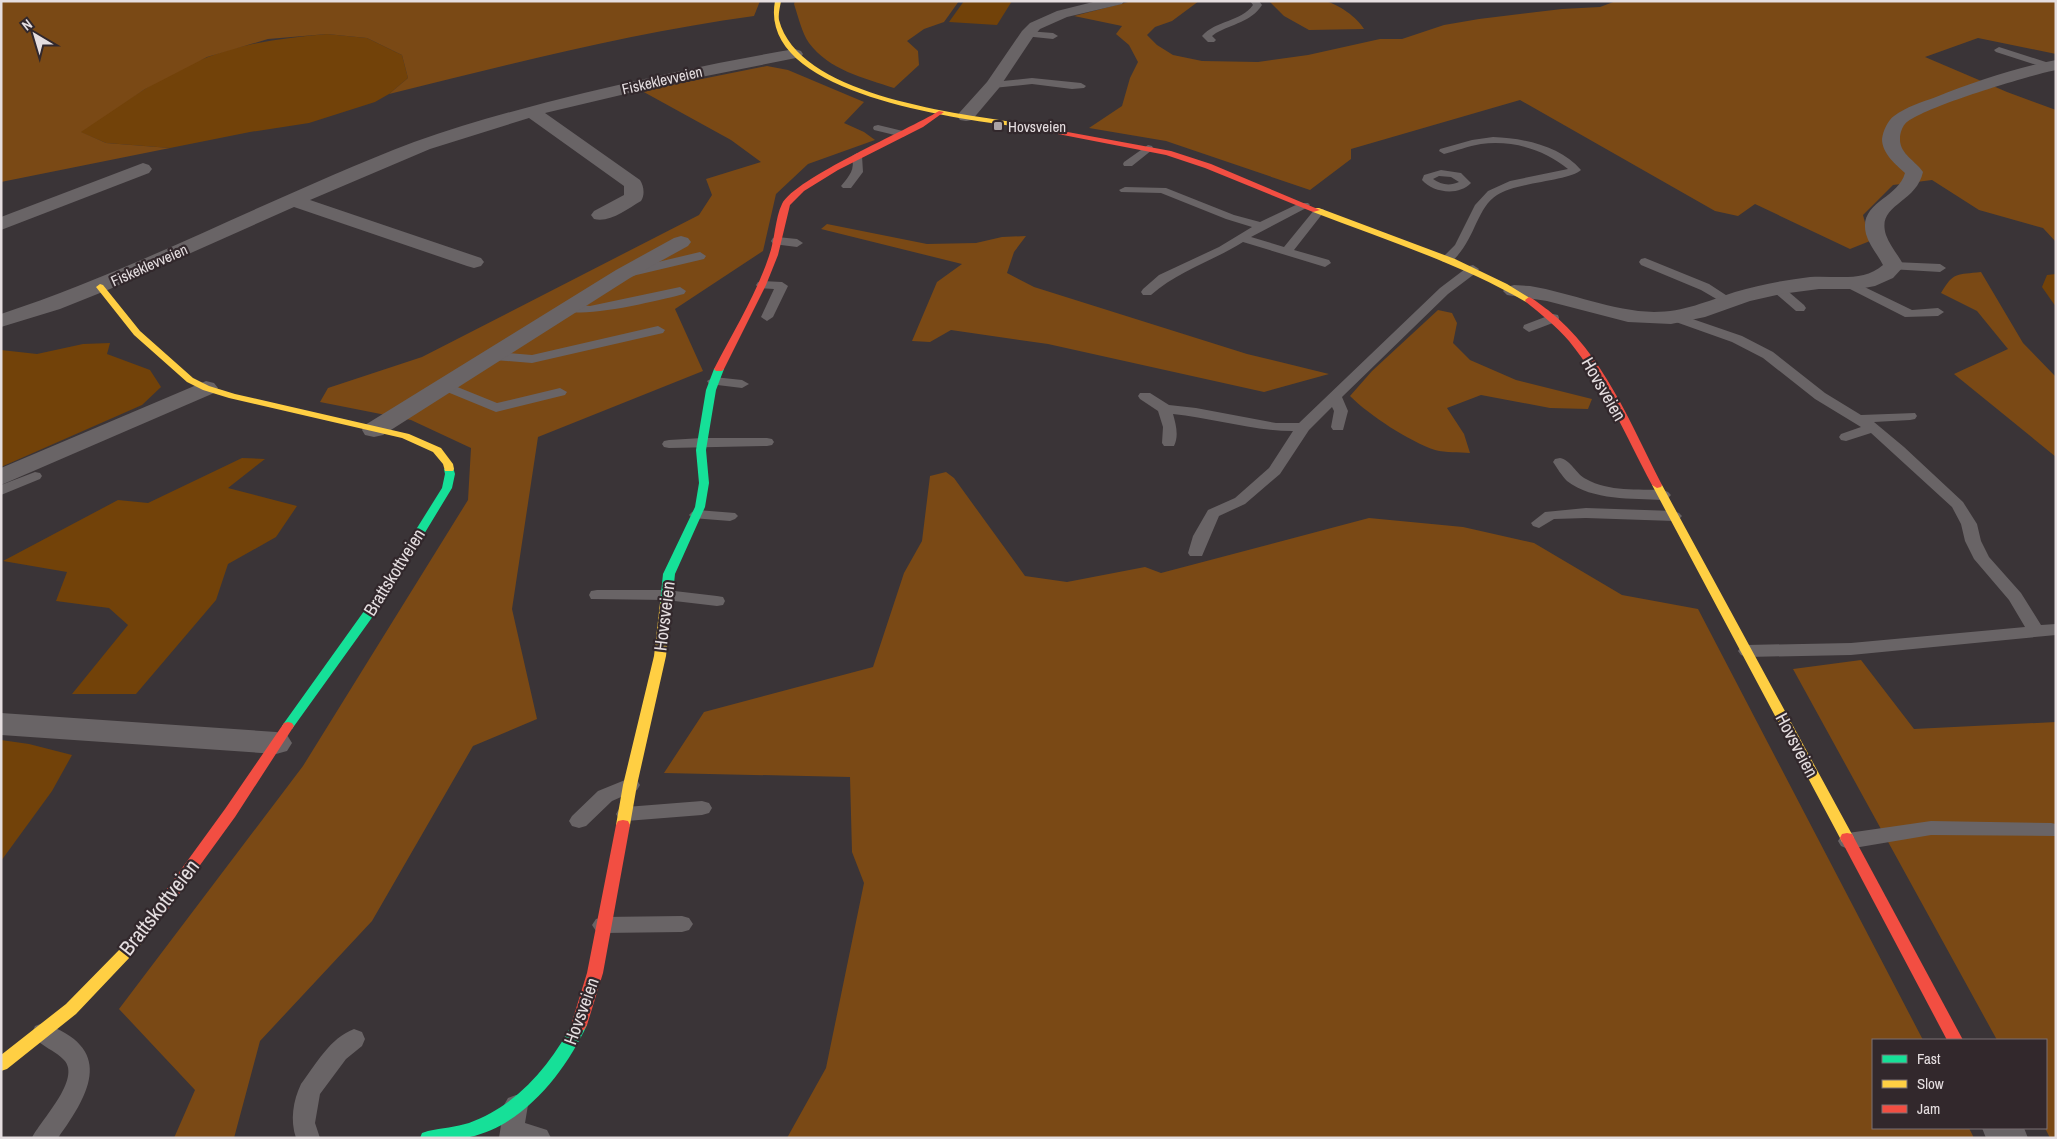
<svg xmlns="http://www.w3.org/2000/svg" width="2057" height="1139" viewBox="0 0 2057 1139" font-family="'Archivo Narrow',sans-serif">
<rect width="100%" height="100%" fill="#3a3437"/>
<g fill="#724209">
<path d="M 964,1 L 1012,1 L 997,25 L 949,22 Z"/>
<path d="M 327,34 L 367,38 L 402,55 L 408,78 L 389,94 L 375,102 L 309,123 L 250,132 L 170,148 L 106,143 L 80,132 C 120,105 163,74 208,57 C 246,42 286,38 327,34 Z"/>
<path d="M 2056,274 L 2056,307 L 2042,287 L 2047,275 Z"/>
<path d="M 110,343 L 107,354 L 150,370 L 161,387 L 142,405 L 1,467 L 1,350 L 37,354 L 83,344 Z"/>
<path d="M 242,458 L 265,459 L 228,488 L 297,506 L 276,537 L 228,564 L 216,600 L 136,694 L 72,694 L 128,625 L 109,608 L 56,601 L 67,572 L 3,561 L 118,500 L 148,503 Z"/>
<path d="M 1,740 L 29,744 L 72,755 L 52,791 L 1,861 Z"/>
</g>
<g fill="#7a4915">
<path d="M 1,1 L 760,1 L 754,16 C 630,33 510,64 389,94 L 408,78 L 402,55 L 367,38 L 327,34 L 268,39 L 207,57 L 145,89 L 81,132 L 106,143 L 170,148 L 1,182 Z"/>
<path d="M 795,1 L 959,1 L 944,22 L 924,29 L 907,41 L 918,51 L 919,65 L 894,88 C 864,78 829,70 809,43 C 802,33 798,16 794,4 Z"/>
<path d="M 1132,1 L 1199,1 L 1172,21 L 1155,27 L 1147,35 L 1157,45 L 1173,55 L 1202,61 L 1258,62 L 1308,55 L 1380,39 L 1402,39 L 1444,25 L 1479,19 L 1562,9 L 1600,7 L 1616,1 L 2056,1 L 2056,54 L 1978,38 L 1925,57 L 2007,92 L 2056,110 L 2056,242 L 2043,228 L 1979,210 L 1932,180 L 1893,185 L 1863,215 L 1870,241 L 1850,249 L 1755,204 L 1738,216 L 1715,211 L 1520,100 L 1351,149 L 1351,159 L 1310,190 L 1166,141 L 1089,128 L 1122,106 L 1130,78 L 1138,62 L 1129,45 L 1116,34 L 1122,26 L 1074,16 Z"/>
<path d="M 1269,1 C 1286,1 1309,0 1325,1 C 1338,4 1357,17 1364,29 L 1309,30 L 1284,16 Z"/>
<path d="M 767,66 L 788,70 L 864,102 L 844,123 L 864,132 L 875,140 L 808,164 L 776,194 L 763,251 L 675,309 L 703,371 L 538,437 L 512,609 L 537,719 L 473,746 L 372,921 L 260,1041 L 234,1138 L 174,1138 L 195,1090 L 119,1009 L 303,766 L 468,500 L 471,448 L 411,420 L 320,402 L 328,388 L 422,357 L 699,215 L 712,195 L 706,179 L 761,162 L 731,140 L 642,91 Z"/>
<path d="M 827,224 L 927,244 L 976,243 L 1002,237 L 1026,236 L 1014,252 L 1007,273 L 1034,287 L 1247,354 L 1329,374 L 1264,392 L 1048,344 L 951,330 L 930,342 L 912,341 L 937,282 L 962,264 L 821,229 Z"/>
<path d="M 1981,272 L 2023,343 L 2056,377 L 2056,457 L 1954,374 L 2008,349 L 1977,311 L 1941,293 C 1954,271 1957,275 1981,272 Z"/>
<path d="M 1438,310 L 1452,313 L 1457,323 L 1453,343 L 1470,360 L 1516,380 L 1592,399 L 1588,409 L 1550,408 L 1481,395 L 1447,408 L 1464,434 L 1470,453 C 1459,452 1446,453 1435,450 C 1409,441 1370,416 1350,396 L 1372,371 Z"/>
<path d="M 946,472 L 954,478 L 1025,576 L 1067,582 L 1145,567 L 1161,573 L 1369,518 L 1463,527 L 1534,543 L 1622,595 L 1698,609 L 1923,1040 L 1873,1040 L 1873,1128 L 1969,1128 L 1974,1138 L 787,1138 L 826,1068 L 864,883 L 852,852 L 850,777 L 664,773 L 704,712 L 873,667 L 904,573 L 922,541 L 930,476 Z"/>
<path d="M 1861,660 L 1914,729 L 2056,722 L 2056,1138 L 2050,1138 L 2045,1128 L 2046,1040 L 1997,1040 L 1793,669 Z"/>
</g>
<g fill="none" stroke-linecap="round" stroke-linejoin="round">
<g fill="#696466" fill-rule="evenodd">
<path d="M 1250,1 L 1259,1 L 1262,5 C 1251,22 1232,24 1216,33 L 1212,36 L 1216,40 L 1214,42 L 1208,42 L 1202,36 C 1216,20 1241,22 1253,5 Z"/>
<path d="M 1027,31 L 1053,33 L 1058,36 L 1053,39 L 1024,36 L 1022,34 Z"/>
<path d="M 1999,47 L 2052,64 L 2054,66 L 2049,69 L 1996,52 L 1994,50 Z"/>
<path d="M 1032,78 L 1081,83 L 1086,86 L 1084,88 L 1072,89 L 1032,84 L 993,88 L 988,85 L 993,82 Z"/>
<path d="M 878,125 L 907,132 L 908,134 L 903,137 L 874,130 L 873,128 L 874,126 Z"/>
<path d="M 1493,137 C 1523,138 1561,146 1581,170 C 1570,181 1517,182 1497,195 C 1476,208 1475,242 1451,262 L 1443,262 L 1441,259 L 1455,245 L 1475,205 L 1488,191 L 1510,181 L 1568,169 C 1544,149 1512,140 1481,144 C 1468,146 1456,151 1444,154 L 1439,151 L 1440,149 L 1472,140 Z"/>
<path d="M 1148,145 L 1152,146 L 1153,148 L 1152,150 L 1132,166 L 1124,166 L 1123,164 L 1124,162 Z"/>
<path d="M 857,153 L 862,156 L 863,172 L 851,188 L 843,188 L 841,186 C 850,175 855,170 852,156 Z"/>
<path d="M 1441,170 L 1461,173 L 1471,183 C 1459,196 1433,193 1422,180 L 1424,175 ZM 1439,176 L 1451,177 L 1459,182 C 1450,186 1441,185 1433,179 Z"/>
<path d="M 1125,187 L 1166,188 L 1234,215 L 1260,222 L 1300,203 L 1308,203 L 1310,205 L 1308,207 L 1251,237 L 1284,247 L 1315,209 L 1323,209 L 1325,211 L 1323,213 L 1294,250 L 1329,260 L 1331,263 L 1325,267 L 1243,242 C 1213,261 1178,271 1151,295 L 1143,295 L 1141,292 L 1143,289 L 1159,275 L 1219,247 L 1252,227 L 1226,219 L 1161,193 L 1121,192 L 1119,190 Z"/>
<path d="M 777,237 L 797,239 L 803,243 L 797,247 L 773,244 L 771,241 L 773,238 Z"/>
<path d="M 700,252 L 706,256 L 704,259 L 628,277 L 622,273 L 624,270 Z"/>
<path d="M 1645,258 L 1709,284 L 1735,301 L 1729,305 L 1725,304 L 1701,290 L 1641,265 L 1639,262 L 1641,259 Z"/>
<path d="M 1894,262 L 1940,264 L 1946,268 L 1940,272 L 1890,269 L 1888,266 Z"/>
<path d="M 1473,265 L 1479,269 L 1477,272 L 1448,294 L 1342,397 L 1348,411 L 1343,430 L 1333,430 L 1331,427 L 1334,411 L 1332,407 L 1309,430 L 1280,474 L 1245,504 L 1219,516 L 1202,556 L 1190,556 L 1188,553 L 1193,536 L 1208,510 L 1235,498 L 1269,468 L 1293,431 C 1253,431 1213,418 1173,414 C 1176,425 1179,436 1174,446 L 1164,446 L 1162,443 L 1163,427 L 1158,411 L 1140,399 L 1138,396 L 1140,393 L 1150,393 L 1169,405 L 1196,408 L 1276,423 L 1299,423 L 1440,288 L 1469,266 Z"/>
<path d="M 1850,280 L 1912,310 L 1938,308 L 1944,312 L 1938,316 L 1905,317 L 1846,287 L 1844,284 L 1846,281 Z"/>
<path d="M 762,281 L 782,282 L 788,286 L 773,317 L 767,321 L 761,317 L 774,289 L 758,288 L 756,285 L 758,282 Z"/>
<path d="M 1779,286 L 1783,287 L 1804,305 L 1806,308 L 1804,311 L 1796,311 L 1775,293 L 1773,290 L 1775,287 Z"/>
<path d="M 680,287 L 686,291 L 684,294 C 664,299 574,322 562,308 L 568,304 L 590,306 Z"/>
<path d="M 1553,314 L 1558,315 L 1559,318 L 1558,321 L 1529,332 L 1523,328 L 1524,325 Z"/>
<path d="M 1678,314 L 1742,336 L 1773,352 L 1825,393 L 1861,415 L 1915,413 L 1917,416 L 1915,419 L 1910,420 L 1874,422 L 1904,447 L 1963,502 L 1977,524 L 1981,541 L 1989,557 L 2021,593 L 2041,625 L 2056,624 L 2056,635 L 1851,655 L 1747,657 L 1741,655 L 1738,651 L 1741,647 L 1747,645 L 1851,643 L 2025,627 L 2009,600 L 1974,559 L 1965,541 L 1961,524 L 1952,507 L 1871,433 L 1846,441 L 1841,440 L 1839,437 L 1841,434 L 1861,427 L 1815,399 L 1763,358 L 1732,342 L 1673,321 L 1672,318 L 1673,315 Z"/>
<path d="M 658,326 L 665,330 L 663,333 L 532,363 L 494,360 L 487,356 L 494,352 L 532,355 Z"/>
<path d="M 714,377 L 742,380 L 749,384 L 742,388 L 709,384 L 707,381 Z"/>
<path d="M 445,382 L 497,403 L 560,388 L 567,392 L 565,395 L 496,412 L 440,389 L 438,386 Z"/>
<path d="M 702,438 L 767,438 L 772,439 L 774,442 L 772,445 L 767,446 L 669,448 L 664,447 L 662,444 L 664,441 L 669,440 Z"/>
<path d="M 1560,458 C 1571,460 1576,474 1586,479 C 1609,492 1638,489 1663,490 L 1668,492 L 1671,495 L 1668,498 L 1663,500 C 1632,498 1593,501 1567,481 C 1562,476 1557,468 1553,462 L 1555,459 Z"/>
<path d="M 35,472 L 40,473 L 42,476 L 40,479 L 1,495 L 1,485 Z"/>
<path d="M 1586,508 L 1674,511 L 1679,513 L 1682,516 L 1679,519 L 1674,521 L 1586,518 L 1554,519 L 1539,528 L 1533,526 L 1531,523 L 1545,512 Z"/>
<path d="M 697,510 L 735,513 L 738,516 L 735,519 L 730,521 L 692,518 L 689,515 L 692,512 Z"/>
<path d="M 597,590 L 666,590 L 717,596 L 723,597 L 725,601 L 723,605 L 717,606 L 666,600 L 591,599 L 589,595 L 591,591 Z"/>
<path d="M 630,778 L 637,780 L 640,785 L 637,790 L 612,801 L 586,826 L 579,828 L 572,826 L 569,821 L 572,816 L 598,791 Z"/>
<path d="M 702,801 L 709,803 L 712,808 L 709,813 L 702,815 L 626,821 L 619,819 L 616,814 L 619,809 L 626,807 Z"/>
<path d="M 1931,821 L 2051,823 L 2056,824 L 2056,836 L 1931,835 L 1848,849 L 1841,846 L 1838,841 L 1841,836 L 1848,833 Z"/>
<path d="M 682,916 L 689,918 L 693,924 L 689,930 L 682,932 L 603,933 L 596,931 L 592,925 L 596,919 L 603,917 Z"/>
<path d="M 43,1023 C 114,1048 92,1091 58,1138 L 32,1138 C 40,1121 82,1079 64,1060 C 54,1049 38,1046 32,1033 L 35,1026 Z"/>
<path d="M 354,1029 L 362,1032 L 365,1039 L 362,1046 L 346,1059 L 320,1094 L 315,1123 L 320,1138 L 296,1138 C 290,1120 293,1101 301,1084 C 316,1064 330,1038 354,1029 Z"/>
<path d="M 516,1095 L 524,1098 L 528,1105 L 525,1123 L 547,1130 L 551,1138 L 499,1138 L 504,1105 L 508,1098 Z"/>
</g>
<g fill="#696466" fill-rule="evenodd">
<path d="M 1097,1 L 1124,1 L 1122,4 L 1067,17 L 1040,29 L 1033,37 L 999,88 L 972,120 L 966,121 L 960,120 L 957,116 L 960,112 L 987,82 L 1022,31 L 1030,23 L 1057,11 Z"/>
<path d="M 795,49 L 801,51 L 803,54 L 801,57 L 676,82 L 545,113 L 640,180 C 644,186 645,195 641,201 C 627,209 610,223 594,219 L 591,215 L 594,211 L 624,195 L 624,186 L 529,118 L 430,149 L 310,200 L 481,258 L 484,262 L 481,266 L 474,268 L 467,266 L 294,207 L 110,289 L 60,309 L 1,327 L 1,314 C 143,267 275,195 414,142 C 470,122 527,107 584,93 C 654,76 724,61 795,49 Z"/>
<path d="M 2056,60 L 2056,70 C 2031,75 1919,108 1905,124 C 1902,127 1900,134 1900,138 C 1899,154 1916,161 1923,172 C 1916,204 1876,204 1886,235 C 1890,246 1899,256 1904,266 L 1893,278 L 1875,286 L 1859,289 L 1819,289 L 1781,294 L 1750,301 L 1705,317 L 1671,324 L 1628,322 L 1547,301 L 1507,295 L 1503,291 L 1507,287 L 1514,285 L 1530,286 C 1572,293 1612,311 1654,312 C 1684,312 1707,301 1735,292 C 1759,285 1785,280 1810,277 C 1835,275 1862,283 1883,265 C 1878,255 1869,245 1866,234 C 1858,202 1898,199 1905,173 C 1895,164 1882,153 1882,139 C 1883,131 1888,120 1894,116 C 1906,107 1922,102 1936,97 C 1974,82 2015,68 2056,60 Z"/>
<path d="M 143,163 L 149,165 L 152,169 L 149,173 L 1,230 L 1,217 Z"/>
<path d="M 681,236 L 688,238 L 691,242 L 688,246 L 630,278 L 383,435 L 374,437 L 365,435 L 362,430 L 365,425 L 616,270 L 674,238 Z"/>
<path d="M 206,381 L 214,383 L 218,388 L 214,393 L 1,485 L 1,468 Z"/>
<path d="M 1,713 L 276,732 L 287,735 L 292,743 L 287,751 L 276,754 L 1,735 Z"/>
<path d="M 1982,1128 L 2024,1128 L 2028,1138 L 1986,1138 Z"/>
</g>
<g fill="#16e098" fill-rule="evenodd">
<path d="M 719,366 L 724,369 L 716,390 L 706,450 L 709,483 L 705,507 L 675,574 L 672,603 L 666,607 L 660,603 L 663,574 L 695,507 L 699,483 L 696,450 L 706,390 L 714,369 Z"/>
<path d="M 449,466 L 453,467 L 455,474 L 452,488 L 381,605 L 292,729 L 284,729 L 282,726 L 284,723 L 372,600 L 442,488 L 445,474 L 444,469 Z"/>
<path d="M 579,1018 L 584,1020 L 587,1025 C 565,1072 524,1125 470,1137 C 455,1139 435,1138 420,1138 L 422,1133 L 428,1131 C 442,1128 456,1127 469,1123 C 517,1106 552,1064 574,1020 Z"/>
</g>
<g fill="#ffcf43" fill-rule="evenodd">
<path d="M 775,1 L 781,1 C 780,7 778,14 779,20 C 799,97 961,114 1027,124 L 1031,126 L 1027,128 C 964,119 757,96 775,1 Z"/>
<path d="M 1313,208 L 1319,208 L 1455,259 L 1507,284 L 1533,300 L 1529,303 L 1526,302 C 1459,263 1385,240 1313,212 Z"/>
<path d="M 100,284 L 103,285 L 140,331 L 193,378 L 209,386 L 235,394 L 409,434 L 441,448 L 453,464 L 454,469 L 453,471 L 445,471 L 443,464 L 433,452 L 402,438 L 229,398 L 203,390 L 187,382 L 134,335 L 96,287 Z"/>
<path d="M 1657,482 L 1662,485 L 1854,838 L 1852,842 L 1847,843 L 1842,842 L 1840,838 L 1652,485 Z"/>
<path d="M 666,599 L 672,603 L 666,656 L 637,785 L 630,825 L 628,829 L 623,830 L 618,829 L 616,825 L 623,785 L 654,656 L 660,603 Z"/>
<path d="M 161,902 L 166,904 L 168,908 L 166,912 L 131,956 L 76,1014 L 7,1069 L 1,1071 L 1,1055 L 66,1004 L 121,948 L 156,904 Z"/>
</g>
<g fill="#f24e42" fill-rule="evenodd">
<path d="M 939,111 L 944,112 L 923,127 L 838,170 L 804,191 L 790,205 L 778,255 L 766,285 L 724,369 L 722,371 L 716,371 L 714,369 C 733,332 756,295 769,256 C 775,240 775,218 782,204 C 795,178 908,130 939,111 Z"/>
<path d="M 1024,124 L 1171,151 L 1211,164 L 1320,210 L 1313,212 L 1205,168 L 1166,155 L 1027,128 L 1023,126 Z"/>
<path d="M 1529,297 C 1536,300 1542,306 1548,310 C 1603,353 1631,425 1662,485 L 1661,487 L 1657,488 L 1652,485 C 1626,436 1604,384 1569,341 C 1556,326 1541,314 1526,302 L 1525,300 Z"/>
<path d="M 288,722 L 292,723 L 294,726 L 235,817 L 166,912 L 161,914 L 156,912 L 154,908 L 156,904 L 225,809 L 284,723 Z"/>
<path d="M 623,820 L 628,821 L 630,825 L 603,973 L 587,1025 L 584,1030 L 579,1032 L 574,1030 L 571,1025 L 587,973 L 616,825 L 618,821 Z"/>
<path d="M 1847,833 L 1852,834 L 1963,1040 L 1947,1040 L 1840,838 L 1842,834 Z"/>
</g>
</g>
<rect fill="#a9a2a5" stroke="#32282c" stroke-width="2" x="993" y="121" width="10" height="10" rx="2.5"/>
<g text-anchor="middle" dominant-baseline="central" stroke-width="4.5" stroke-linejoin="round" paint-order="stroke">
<g font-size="15" fill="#e5dee0" stroke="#32282c">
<text transform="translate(662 80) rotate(-13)">Fiskeklevveien</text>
<text transform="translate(149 265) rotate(-24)">Fiskeklevveien</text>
</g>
<g font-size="15" fill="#e5dee0" stroke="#32282c" text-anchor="start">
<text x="1008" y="126">Hovsveien</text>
</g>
<g font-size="18" fill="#e5dee0" stroke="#32282c">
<text transform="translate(1604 389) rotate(60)">Hovsveien</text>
<text transform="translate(394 572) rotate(-58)">Brattskottveien</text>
<text transform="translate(664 616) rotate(-83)">Hovsveien</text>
<text transform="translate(1797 745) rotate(62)">Hovsveien</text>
<text transform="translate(581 1011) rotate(-70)">Hovsveien</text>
</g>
<g font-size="21" fill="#e5dee0" stroke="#32282c">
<text transform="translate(159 907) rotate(-52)">Brattskottveien</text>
</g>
</g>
<rect width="2057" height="1139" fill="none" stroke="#e5dee0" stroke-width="5"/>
<rect x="1872" y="1039" width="175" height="90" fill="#32282c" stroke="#7a7174"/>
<rect x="1882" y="1055" width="25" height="8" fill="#16e098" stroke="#7a7174"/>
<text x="1917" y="1064" font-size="15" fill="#e5dee0">Fast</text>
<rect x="1882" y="1080" width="25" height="8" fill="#ffcf43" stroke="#7a7174"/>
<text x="1917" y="1089" font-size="15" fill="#e5dee0">Slow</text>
<rect x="1882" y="1105" width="25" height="8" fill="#f24e42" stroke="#7a7174"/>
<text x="1917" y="1114" font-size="15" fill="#e5dee0">Jam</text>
<g transform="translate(35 35) rotate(322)" stroke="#32282c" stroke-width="4" paint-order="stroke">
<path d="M0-4L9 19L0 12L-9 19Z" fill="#e5dee0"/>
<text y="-8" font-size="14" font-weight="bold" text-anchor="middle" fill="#e5dee0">N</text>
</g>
</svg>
